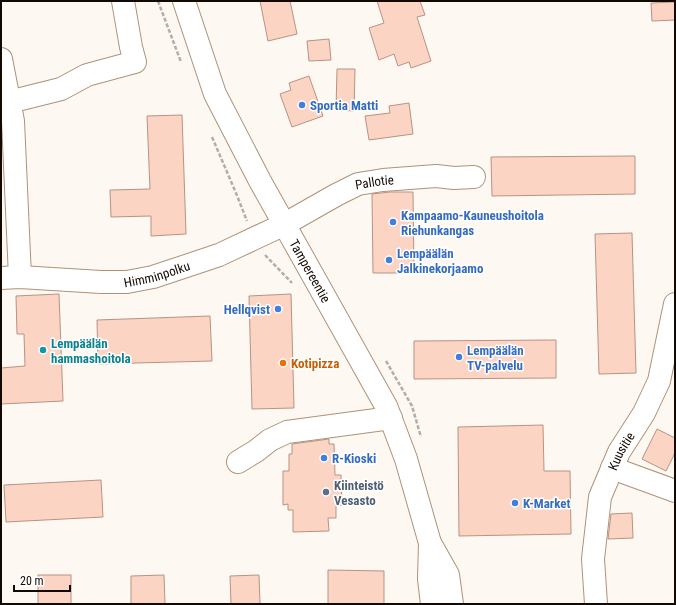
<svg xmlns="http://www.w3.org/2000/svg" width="676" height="605" viewBox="0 0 676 605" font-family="'Roboto Condensed',sans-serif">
<rect width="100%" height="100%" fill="#fef8f2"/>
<g fill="#fbd4c3" stroke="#b79383">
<path d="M 260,1 L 290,1 L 297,34 L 268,41 Z"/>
<path d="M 377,1 L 420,1 L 425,15 L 417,17 L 431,61 L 411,68 L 409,62 L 398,66 L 394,54 L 379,60 L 369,28 L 384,23 Z"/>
<path d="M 675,2 L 675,20 L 652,21 L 651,3 Z"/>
<path d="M 329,39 L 331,60 L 309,61 L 307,41 Z"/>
<path d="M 337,69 L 355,69 L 354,111 L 336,110 Z"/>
<path d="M 309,76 L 323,116 L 292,127 L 280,94 L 291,90 L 289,83 Z"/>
<path d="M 409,103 L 413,134 L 369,140 L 365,116 L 390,113 L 389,106 Z"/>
<path d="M 182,115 L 186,234 L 151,236 L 151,216 L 111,217 L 110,190 L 150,189 L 147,116 Z"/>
<path d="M 635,156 L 635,194 L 492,196 L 491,157 Z"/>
<path d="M 390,192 L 413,192 L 414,273 L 373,273 L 372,194 Z"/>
<path d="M 632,233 L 636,373 L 599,374 L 595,234 Z"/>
<path d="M 59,294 L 63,401 L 1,404 L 1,368 L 25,366 L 24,334 L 17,334 L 16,296 Z"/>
<path d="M 291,294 L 294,408 L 252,409 L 249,296 Z"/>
<path d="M 210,316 L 212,361 L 98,364 L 97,320 Z"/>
<path d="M 556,340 L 556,378 L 414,379 L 414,341 Z"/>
<path d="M 543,425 L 544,471 L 570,471 L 571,534 L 459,536 L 458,427 Z"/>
<path d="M 657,429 L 675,438 L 675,453 L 666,471 L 642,459 Z"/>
<path d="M 329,439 L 329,444 L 334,444 L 335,475 L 341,475 L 342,505 L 336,505 L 336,518 L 328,518 L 329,531 L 293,532 L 293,510 L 288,510 L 288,504 L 283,505 L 283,471 L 289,471 L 289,454 L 292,454 L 292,444 Z"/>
<path d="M 101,480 L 103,517 L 6,522 L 4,485 Z"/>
<path d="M 632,513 L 633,538 L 608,539 L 611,514 Z"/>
<path d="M 328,570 L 384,571 L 384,604 L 328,604 Z"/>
<rect x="38" y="575" width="33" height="29"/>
<path d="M 164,575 L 165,604 L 131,604 L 131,576 Z"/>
<path d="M 259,575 L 260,604 L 231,604 L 230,576 Z"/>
</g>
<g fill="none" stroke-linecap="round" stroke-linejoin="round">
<g stroke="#ae9278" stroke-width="24">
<g id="minor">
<path d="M 1,59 L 13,121 L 20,277"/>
<path d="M 9,102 L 61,89 L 87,75 L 135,62 L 131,47 L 123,1"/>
<path id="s1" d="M 1,278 L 20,277 L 101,282 L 127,282 L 153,277 L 219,255 L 285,224 L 336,195 L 358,184 L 383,180 L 436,176 L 454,178 L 474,177"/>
<path d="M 238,462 L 256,451 L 270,440 L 287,432 L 391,418"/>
<path d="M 612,468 L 675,491"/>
<path id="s2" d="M 596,604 L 593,559 L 600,497 L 619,452 L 644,413 L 659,381 L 675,304"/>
</g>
</g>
<g stroke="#ae9278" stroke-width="24">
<g id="major">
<path id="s3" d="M 184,1 L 215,94 L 260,181 L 386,406 L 406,459 L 430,543 L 448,575 L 452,604"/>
<path d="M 430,543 L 429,579 L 432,604"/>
</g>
</g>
<g stroke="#b5ada7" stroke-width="2.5" stroke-dasharray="4 2" stroke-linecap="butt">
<path d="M 158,1 L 181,62"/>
<path d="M 212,137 L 236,193 L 247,221"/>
<path d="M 265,255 L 292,283"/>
<path d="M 386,361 L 412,406 L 421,437"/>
</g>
<use href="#minor" stroke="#fff" stroke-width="22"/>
<use href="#major" stroke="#fff" stroke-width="22"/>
</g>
<g fill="#3f7fe0" stroke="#fff" stroke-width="1.5">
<circle cx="302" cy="105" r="4"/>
<circle cx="393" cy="222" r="4"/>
<circle cx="389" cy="260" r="4"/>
<circle cx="278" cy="309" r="4"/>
<circle cx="459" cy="357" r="4"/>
<circle cx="324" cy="458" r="4"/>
<circle cx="515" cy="503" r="4"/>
</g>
<circle fill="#0f9aa8" stroke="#fff" stroke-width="1.5" cx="43" cy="350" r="4"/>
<circle fill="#e8710a" stroke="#fff" stroke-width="1.5" cx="283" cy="363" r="4"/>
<circle fill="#5c6f8a" stroke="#fff" stroke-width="1.5" cx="326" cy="492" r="4"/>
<g text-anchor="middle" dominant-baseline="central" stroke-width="3" stroke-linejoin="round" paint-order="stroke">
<g font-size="13" font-weight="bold" fill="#366cbe" stroke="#fff" text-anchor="start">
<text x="310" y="105">Sportia Matti</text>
<text x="401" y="215">Kampaamo-Kauneushoitola<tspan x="401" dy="15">Riehunkangas</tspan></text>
<text x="397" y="253">Lempäälän<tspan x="397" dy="15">Jalkinekorjaamo</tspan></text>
<text x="270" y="309" text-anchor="end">Hellqvist</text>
<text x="467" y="350">Lempäälän<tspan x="467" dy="15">TV-palvelu</tspan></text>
<text x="332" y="458">R-Kioski</text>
<text x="523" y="503">K-Market</text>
</g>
<g font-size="13" fill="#130903" stroke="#fff">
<text stroke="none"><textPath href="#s1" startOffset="395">Pallotie</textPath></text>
<text stroke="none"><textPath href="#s3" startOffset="299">Tampereentie</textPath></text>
<text stroke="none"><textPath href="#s1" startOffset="157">Himminpolku</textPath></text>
<text stroke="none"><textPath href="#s2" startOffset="158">Kuusitie</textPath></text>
</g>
<g font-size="13" font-weight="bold" fill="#0d838f" stroke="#fff" text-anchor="start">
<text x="51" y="343">Lempäälän<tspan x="51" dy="15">hammashoitola</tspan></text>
</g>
<g font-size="13" font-weight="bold" fill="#c56008" stroke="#fff" text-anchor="start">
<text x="291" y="363">Kotipizza</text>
</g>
<g font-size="13" font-weight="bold" fill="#4e5e75" stroke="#fff" text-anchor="start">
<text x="334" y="485">Kiinteistö<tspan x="334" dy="15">Vesasto</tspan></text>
</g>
</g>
<rect width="676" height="605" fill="none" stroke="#130903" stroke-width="4"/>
<path d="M14 585v6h56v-6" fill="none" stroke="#130903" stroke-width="2"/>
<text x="20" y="585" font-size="12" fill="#130903" stroke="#ffffff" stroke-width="3" paint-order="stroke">20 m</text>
</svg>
